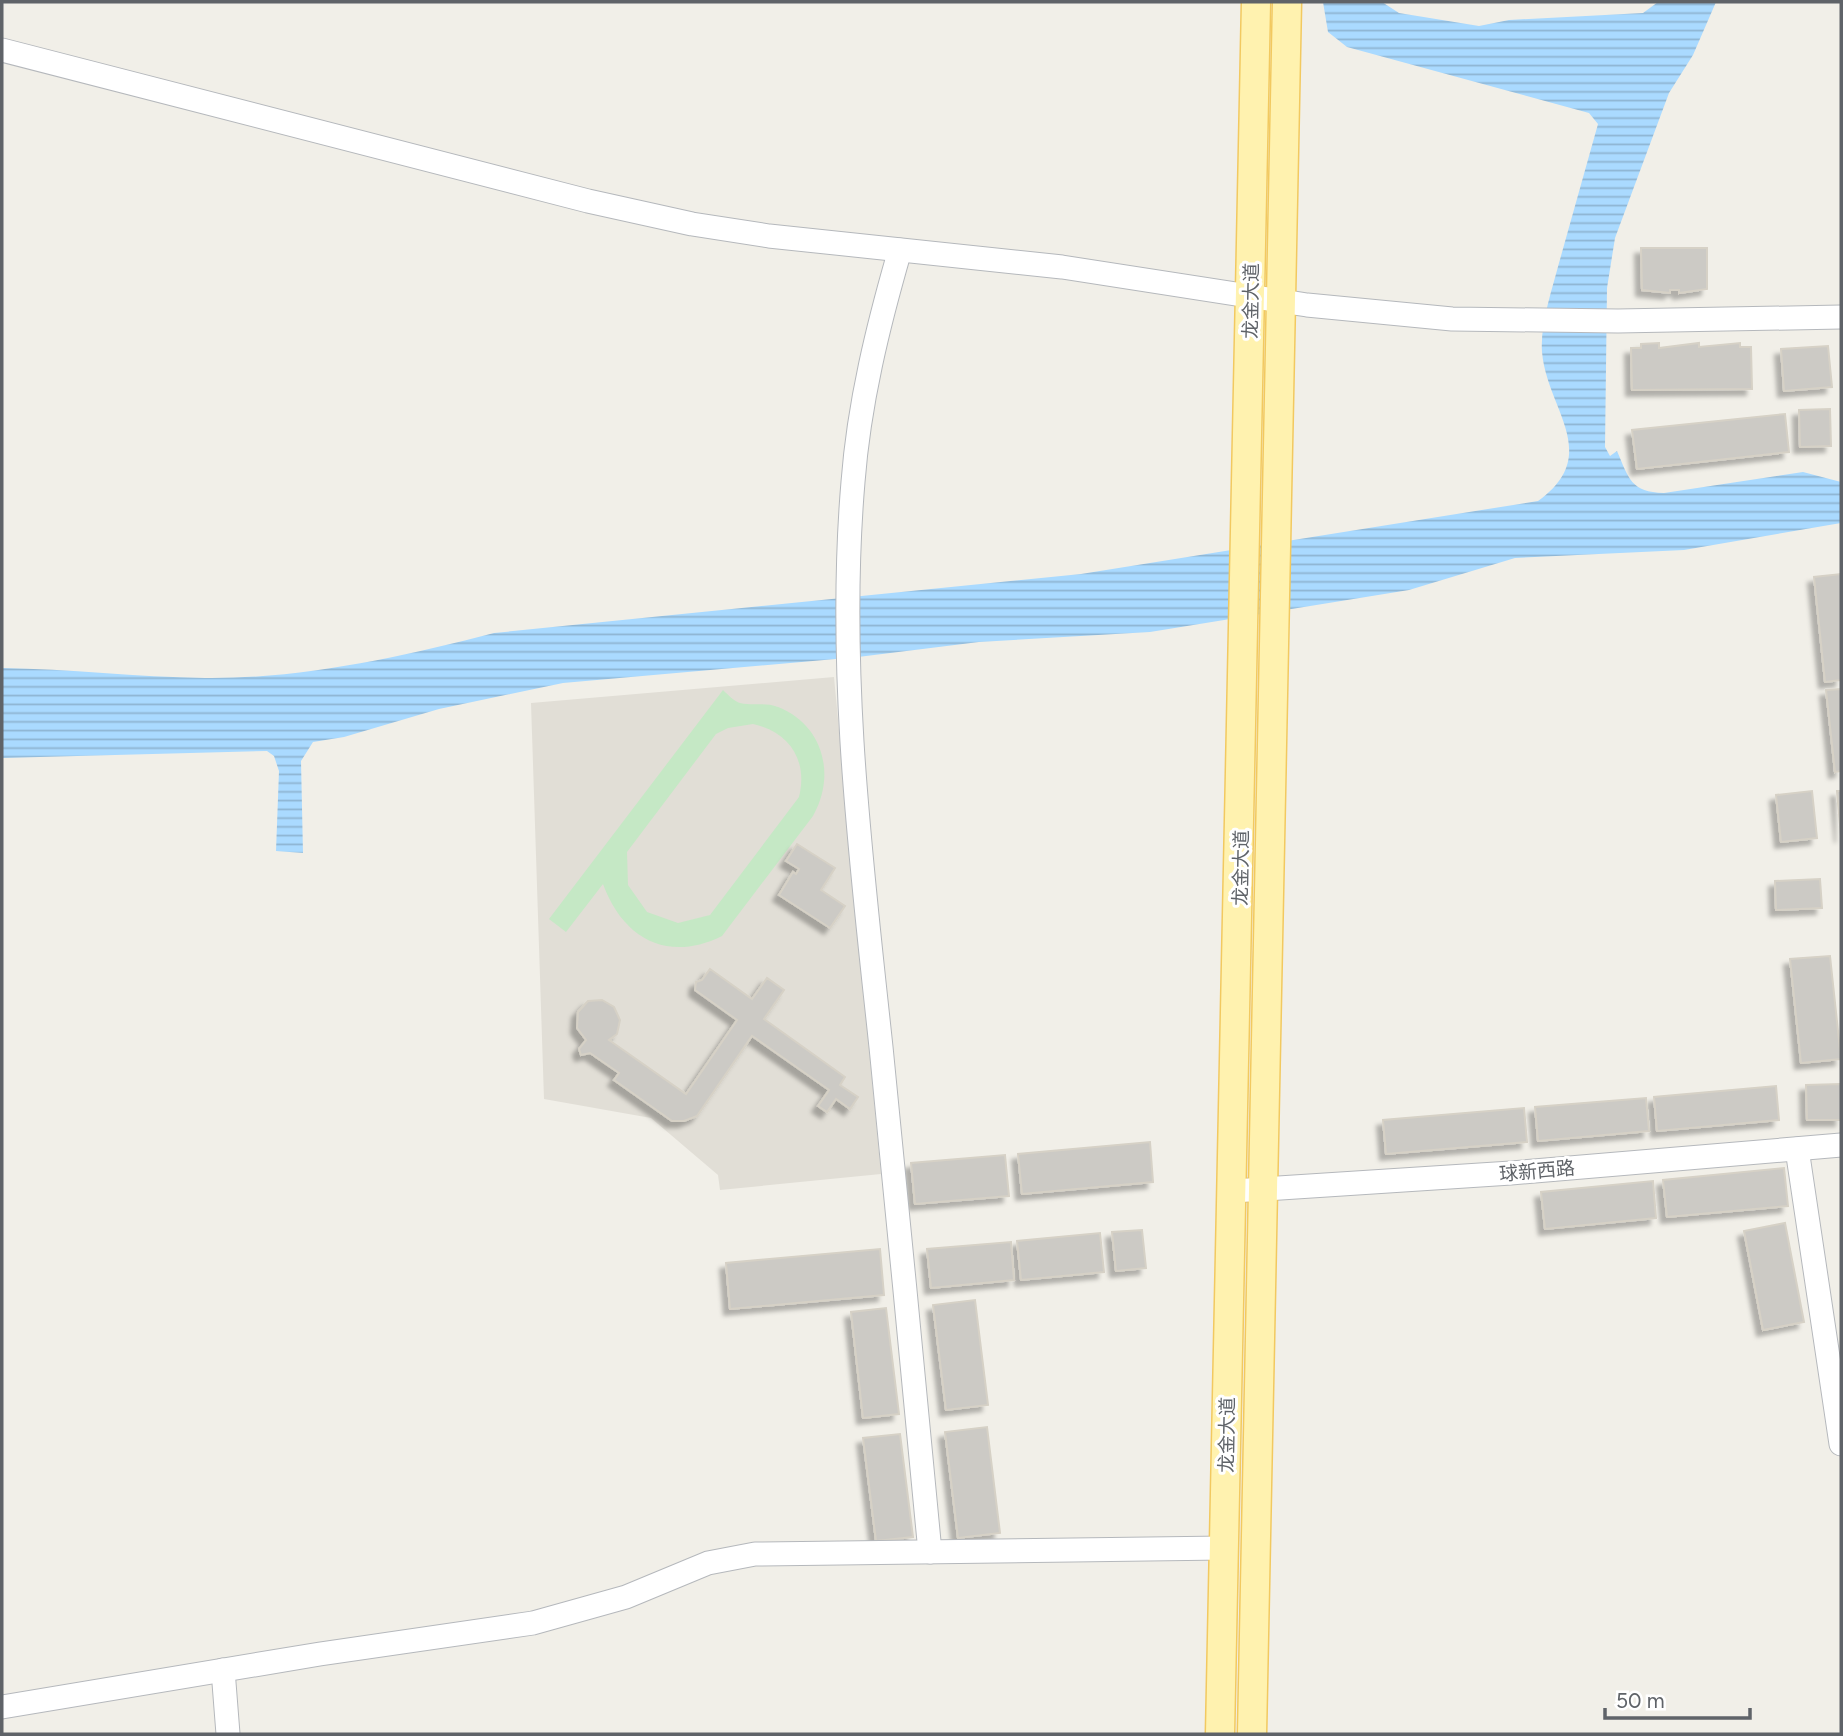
<svg xmlns="http://www.w3.org/2000/svg" width="1843" height="1736" viewBox="0 0 1843 1736" font-family="Figtree,'Noto Sans SC',sans-serif">
<defs>
<pattern id="water-rules" width="6" height="5" patternUnits="userSpaceOnUse" patternTransform="scale(1.75)"><rect width="6" height="5" fill="#aadaff"/><path d="M0 2.5h6" fill="none" stroke="#8eb4d2"/></pattern>
<filter id="shadow"><feDropShadow dx="-6" dy="6" stdDeviation="2" flood-color="#0004"/></filter>
</defs>
<rect width="100%" height="100%" fill="#f1efe8"/>
<path fill="#e1ded6" d="M 834,677 L 881,1174 L 720,1190 L 718,1175 L 651,1118 L 544,1099 L 531,703 Z"/>
<path fill="#c5e8c5" fill-rule="evenodd" d="M 723,690 C 727,694 735,702 740,703 C 753,706 765,702 778,707 C 824,725 836,776 813,816 L 722,936 C 668,963 623,939 603,884 L 566,932 L 549,919 ZM 753,724 C 790,732 808,761 799,797 L 710,915 L 678,923 L 647,912 L 628,885 L 627,852 L 716,734 L 728,728 Z"/>
<path fill="url(#water-rules)" d="M 1323,2 L 1382,2 L 1399,13 L 1479,26 L 1509,20 L 1643,13 L 1658,2 L 1716,2 L 1693,55 L 1669,93 L 1615,238 L 1607,288 L 1605,447 L 1610,456 L 1617,451 C 1629,479 1631,492 1664,493 L 1803,472 L 1841,482 L 1841,523 L 1684,550 L 1515,558 L 1409,590 L 1150,632 L 979,642 L 858,657 L 563,683 L 439,709 L 344,737 L 313,742 L 301,761 L 303,853 L 276,851 L 279,771 L 274,756 L 267,751 L 2,758 L 2,668 C 69,669 137,677 205,678 C 302,679 401,657 494,633 L 1081,574 L 1538,501 C 1603,454 1547,410 1542,352 C 1540,324 1552,290 1559,263 C 1572,217 1585,170 1598,124 L 1589,113 L 1347,47 L 1328,32 Z"/>
<g fill="#cccac5" stroke="#d6d1c6" stroke-width="2" filter="url(#shadow)">
<path d="M 1641,248 L 1707,248 L 1707,289 L 1679,293 L 1679,290 L 1670,290 L 1670,293 L 1642,290 Z"/>
<path d="M 1659,343 L 1659,348 L 1699,343 L 1699,347 L 1740,343 L 1740,347 L 1751,347 L 1752,389 L 1632,390 L 1631,348 L 1641,348 L 1641,344 Z"/>
<path d="M 1828,346 L 1832,387 L 1784,391 L 1781,349 Z"/>
<path d="M 1830,409 L 1831,446 L 1800,447 L 1799,410 Z"/>
<path d="M 1785,414 L 1789,452 L 1637,469 L 1632,430 Z"/>
<path d="M 1841,574 L 1841,680 L 1825,682 L 1814,577 Z"/>
<path d="M 1841,689 L 1841,771 L 1835,772 L 1826,690 Z"/>
<path d="M 1812,791 L 1817,838 L 1781,842 L 1776,795 Z"/>
<path d="M 1837,791 L 1841,791 L 1841,837 Z"/>
<path d="M 797,844 L 835,868 L 821,890 L 845,906 L 830,928 L 779,895 L 793,872 L 796,874 L 799,869 L 786,861 Z"/>
<path d="M 1820,879 L 1822,908 L 1776,910 L 1775,881 Z"/>
<path d="M 1830,956 L 1841,1059 L 1801,1063 L 1790,959 Z"/>
<path d="M 710,969 L 752,999 L 767,978 L 784,990 L 764,1019 L 845,1077 L 840,1085 L 858,1097 L 850,1109 L 836,1099 L 827,1112 L 818,1106 L 829,1090 L 752,1036 L 697,1116 L 684,1121 L 672,1121 L 614,1080 L 619,1073 L 590,1053 L 581,1055 L 579,1049 L 586,1040 L 577,1028 L 578,1012 L 588,1001 L 602,1000 L 614,1007 L 620,1020 L 617,1034 L 609,1040 L 686,1094 L 737,1020 L 695,990 L 696,982 L 702,980 Z"/>
<path d="M 1841,1084 L 1841,1120 L 1807,1120 L 1806,1085 Z"/>
<path d="M 1776,1086 L 1779,1120 L 1657,1131 L 1654,1097 Z"/>
<path d="M 1646,1098 L 1649,1131 L 1538,1141 L 1535,1107 Z"/>
<path d="M 1524,1108 L 1527,1142 L 1386,1154 L 1383,1120 Z"/>
<path d="M 1150,1142 L 1153,1182 L 1022,1194 L 1018,1154 Z"/>
<path d="M 1005,1155 L 1009,1196 L 915,1204 L 911,1163 Z"/>
<path d="M 1784,1168 L 1788,1206 L 1667,1217 L 1663,1180 Z"/>
<path d="M 1653,1181 L 1656,1218 L 1545,1229 L 1541,1192 Z"/>
<path d="M 1785,1223 L 1804,1322 L 1763,1330 L 1744,1231 Z"/>
<path d="M 1142,1230 L 1146,1268 L 1116,1271 L 1112,1232 Z"/>
<path d="M 1100,1233 L 1104,1272 L 1021,1280 L 1017,1241 Z"/>
<path d="M 1011,1242 L 1014,1280 L 931,1288 L 927,1249 Z"/>
<path d="M 880,1249 L 884,1295 L 730,1309 L 726,1263 Z"/>
<path d="M 975,1300 L 988,1405 L 946,1410 L 933,1305 Z"/>
<path d="M 886,1308 L 899,1414 L 863,1418 L 851,1312 Z"/>
<path d="M 987,1427 L 1000,1533 L 958,1538 L 945,1432 Z"/>
<path d="M 900,1434 L 913,1537 L 876,1541 L 863,1438 Z"/>
</g>
<g fill="none" stroke-linecap="round" stroke-linejoin="round">
<g stroke="#b5b8bc" stroke-width="25">
<g id="minor">
<path d="M 2,50 L 588,201 L 692,224 L 769,236 L 1062,267 L 1307,305 L 1452,319 L 1618,321 L 1841,317"/>
<path d="M 900,250 C 878,326 859,403 853,482 C 837,670 861,860 881,1047 C 898,1215 914,1384 930,1552"/>
<path d="M 1797,1149 L 1841,1444"/>
<path d="M 1233,1191 L 1511,1173 L 1841,1145"/>
<path d="M 223,1670 L 228,1734"/>
<path d="M 2,1707 L 320,1654 L 533,1623 L 626,1597 L 708,1563 L 755,1554 L 1224,1548"/>
</g>
</g>
<g stroke="#f2c960" stroke-width="31">
<g id="major">
<path d="M 1220,1734 L 1256,2"/>
<path d="M 1252,1734 L 1287,2"/>
</g>
</g>
<use href="#minor" stroke="#fff" stroke-width="23"/>
<use href="#major" stroke="#fff2af" stroke-width="28"/>
</g>
<g text-anchor="middle" dominant-baseline="central" stroke-width="6" stroke-linejoin="round" paint-order="stroke">
<g font-size="19" fill="#5f6368" stroke="#fff">
<text transform="translate(1251 301) rotate(-89)">龙金大道</text>
<text transform="translate(1241 868) rotate(-89)">龙金大道</text>
<text transform="translate(1537 1171) rotate(-5)">球新西路</text>
<text transform="translate(1227 1435) rotate(-89)">龙金大道</text>
</g>
</g>
<rect width="1843" height="1736" fill="none" stroke="#5f6368" stroke-width="7"/>
<path d="M1605 1708v10h145v-10" fill="none" stroke="#5f6368" stroke-width="3.5"/>
<text x="1616" y="1708" font-size="21" fill="#5f6368" stroke="#ffffff" stroke-width="5" paint-order="stroke">50 m</text>
</svg>
